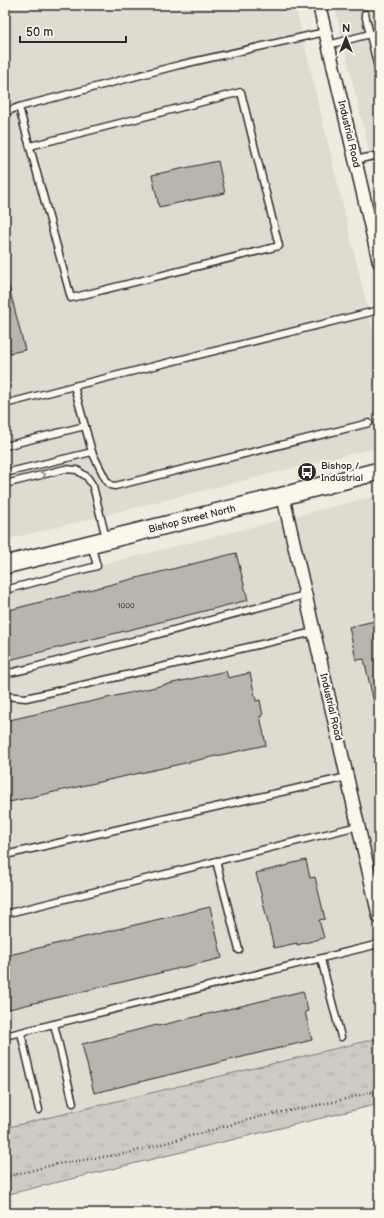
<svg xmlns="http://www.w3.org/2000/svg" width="384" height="1218" viewBox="0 0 384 1218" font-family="'Balsamiq Sans',sans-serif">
<defs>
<pattern id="grass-tufts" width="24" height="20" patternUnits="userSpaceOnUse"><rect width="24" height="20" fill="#cecbc2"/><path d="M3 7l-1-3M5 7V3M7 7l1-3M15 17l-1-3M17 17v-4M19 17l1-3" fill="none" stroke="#b1aea7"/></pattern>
</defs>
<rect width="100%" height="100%" fill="#eeebe0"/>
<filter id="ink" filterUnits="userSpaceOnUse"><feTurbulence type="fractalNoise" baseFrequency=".025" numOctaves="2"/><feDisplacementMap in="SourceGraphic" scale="8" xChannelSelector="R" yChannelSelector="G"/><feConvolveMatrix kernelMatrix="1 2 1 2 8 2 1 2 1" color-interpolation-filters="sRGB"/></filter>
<g filter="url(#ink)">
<g fill="#dedbd1">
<path d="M 5,5 L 295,5 L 379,357 L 379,447 L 5,540 Z"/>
<path d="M 334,5 L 379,5 L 379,192 Z"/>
<path d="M 379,495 L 379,1038 L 5,1128 L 5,589 Z"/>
</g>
<path fill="url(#grass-tufts)" stroke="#7c7b76" d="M 379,1038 L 379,1105 L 375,1105 L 5,1195 L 5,1128 Z"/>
<g fill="#b8b5ae" stroke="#2b2b2b">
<path d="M 218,161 L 225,193 L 159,207 L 152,175 Z"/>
<path d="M 9,287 L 25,350 L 5,354 L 5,288 Z"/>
<path d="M 236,553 L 248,600 L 5,661 L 5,611 Z"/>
<path d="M 379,620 L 379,702 L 374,703 L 364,659 L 356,660 L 349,627 Z"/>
<path d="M 226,671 L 228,678 L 250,673 L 256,701 L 260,700 L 263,716 L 260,716 L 266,745 L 5,803 L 5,721 Z"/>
<path d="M 306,860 L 310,878 L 315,877 L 325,919 L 319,920 L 324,938 L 297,945 L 297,943 L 274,948 L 256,873 L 289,865 L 289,864 Z"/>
<path d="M 210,907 L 222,958 L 5,1010 L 5,956 Z"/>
<path d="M 303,991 L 308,1011 L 305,1012 L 312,1040 L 94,1093 L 82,1044 L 157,1025 L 158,1026 Z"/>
</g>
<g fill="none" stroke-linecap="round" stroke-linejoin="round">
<g stroke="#2b2b2b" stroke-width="9">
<g id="service">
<path d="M 365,14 L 379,72"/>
<path d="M 328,45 L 370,34"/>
<path d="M 19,107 L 71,298 L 279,246 L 241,92 L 30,146"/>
<path d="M 5,112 L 19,107 L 179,65 L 325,32"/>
<path d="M 355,160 L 379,155"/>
<path d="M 74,386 L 379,310"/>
<path d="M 5,404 L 74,386 L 92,452 L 106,480 L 110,485 L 115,486 L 369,423"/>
<path d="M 5,446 L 85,426"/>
<path d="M 5,473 L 92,452"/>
<path d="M 5,484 L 65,469 L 77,470 L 87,477 L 93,486 L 106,538"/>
<path d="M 5,590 L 97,566 L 91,544"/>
<path d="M 5,674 L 31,668 L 305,595"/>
<path d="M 5,696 L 26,698 L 314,632"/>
<path d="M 5,855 L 347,777"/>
<path d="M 216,861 L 239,950"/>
<path d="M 5,914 L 358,826"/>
<path d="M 321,959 L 341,1037"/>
<path d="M 54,1024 L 73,1103"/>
<path d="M 21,1033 L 39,1110"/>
<path d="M 5,1036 L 379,944"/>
</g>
</g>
<g stroke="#2b2b2b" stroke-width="15">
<g id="minor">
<path d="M 319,5 L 379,262"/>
<path d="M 283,496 L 379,917"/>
</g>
</g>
<g stroke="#2b2b2b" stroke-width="20">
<path id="secondary" d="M 5,565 L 283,496 L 379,471"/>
</g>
<path stroke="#2b2b2b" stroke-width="2.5" stroke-dasharray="1 3" stroke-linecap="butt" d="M 5,1177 L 57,1164 L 129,1153 L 263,1116 L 333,1102 L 372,1092 L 379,1093"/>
<use href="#service" stroke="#fbf7ec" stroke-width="6"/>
<use href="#minor" stroke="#fbf7ec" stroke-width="12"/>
<use href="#secondary" stroke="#fbf7ec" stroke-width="17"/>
</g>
<defs><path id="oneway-chevron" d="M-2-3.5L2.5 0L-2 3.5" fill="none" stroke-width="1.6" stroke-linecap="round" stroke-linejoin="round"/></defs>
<use stroke="#93918c" href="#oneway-chevron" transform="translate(43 475) rotate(-14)"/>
</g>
<defs>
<g id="bus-disc" transform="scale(1)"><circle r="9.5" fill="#2b2b2b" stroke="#fbf7ec"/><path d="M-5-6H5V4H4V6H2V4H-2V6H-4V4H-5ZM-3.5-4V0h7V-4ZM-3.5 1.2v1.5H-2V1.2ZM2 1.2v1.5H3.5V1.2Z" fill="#fff"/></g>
</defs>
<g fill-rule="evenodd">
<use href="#bus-disc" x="307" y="472"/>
</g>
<g text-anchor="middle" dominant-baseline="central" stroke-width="4" stroke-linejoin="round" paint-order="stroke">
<g font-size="8" fill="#4e4e4c">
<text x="126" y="605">1000</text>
</g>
<g font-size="10" fill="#2b2b2b" stroke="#fbf7ec">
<text transform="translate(349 134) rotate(77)">Industrial Road</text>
<text transform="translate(192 519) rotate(-14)">Bishop Street North</text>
<text transform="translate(331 707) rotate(77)">Industrial Road</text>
</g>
<g font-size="10" fill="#2b2b2b" stroke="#fbf7ec" text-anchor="start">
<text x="321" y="466">Bishop /<tspan x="321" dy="12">Industrial</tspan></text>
</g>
</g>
<rect width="384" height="1218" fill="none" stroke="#fbf7ec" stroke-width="20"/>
<rect x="10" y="10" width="364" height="1198" fill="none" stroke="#2b2b2b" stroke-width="1.5" filter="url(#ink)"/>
<g transform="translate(346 38)" stroke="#fbf7ec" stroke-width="3" paint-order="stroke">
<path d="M0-3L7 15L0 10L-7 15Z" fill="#2b2b2b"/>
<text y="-6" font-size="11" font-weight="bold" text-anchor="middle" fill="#2b2b2b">N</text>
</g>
<path d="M20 36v6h106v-6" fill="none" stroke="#2b2b2b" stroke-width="2"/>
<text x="26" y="36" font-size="12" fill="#2b2b2b" stroke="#fbf7ec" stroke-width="3" paint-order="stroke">50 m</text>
</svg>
